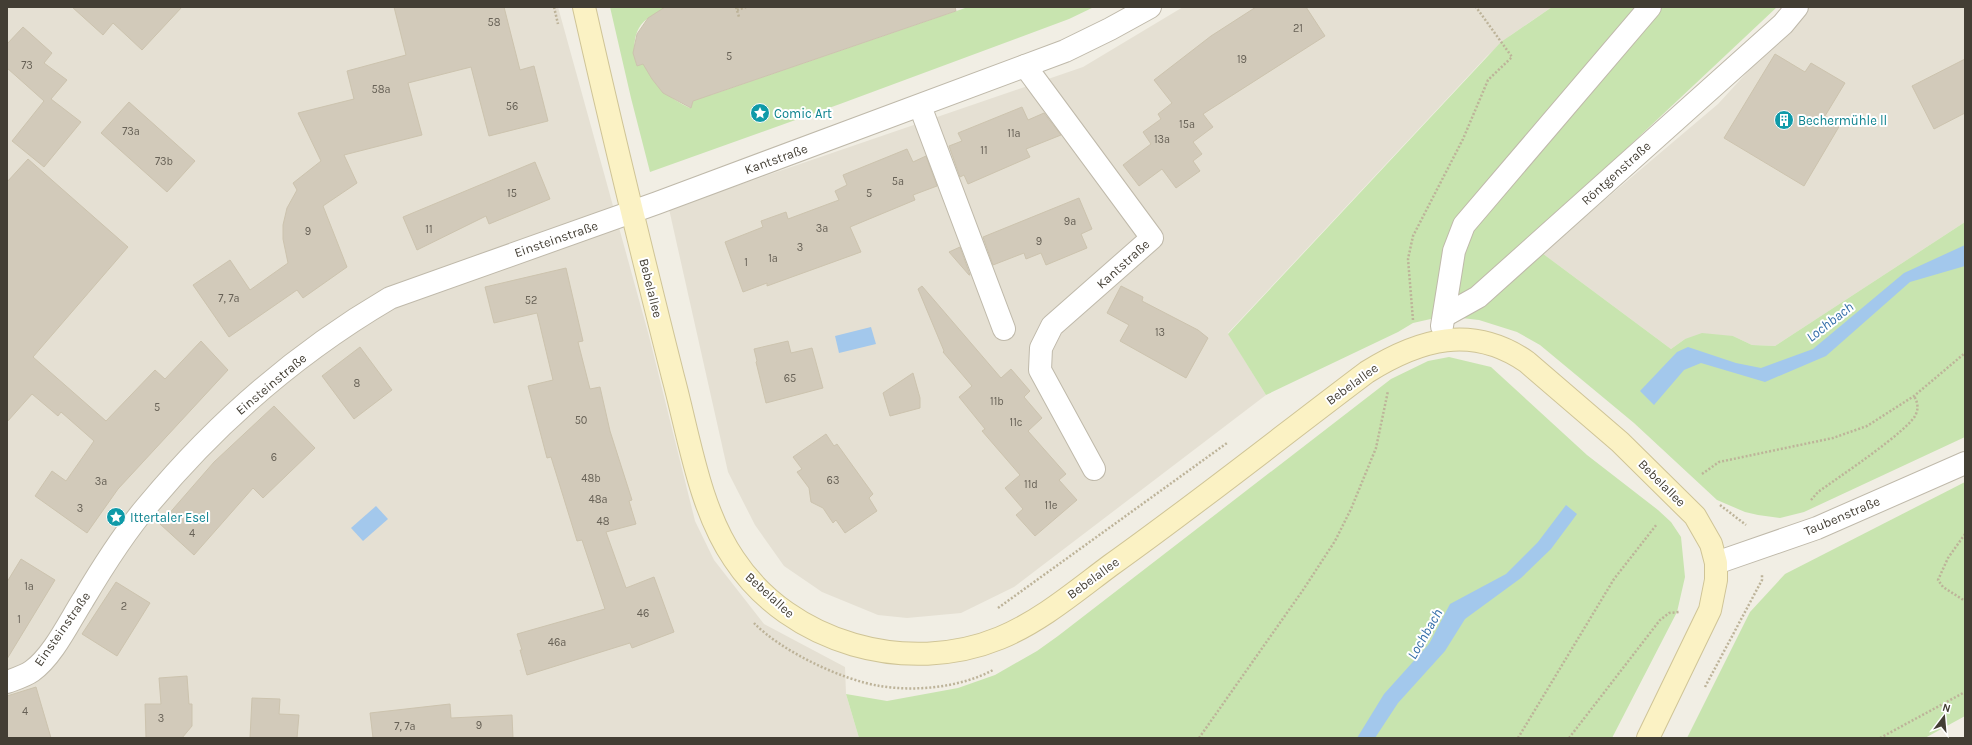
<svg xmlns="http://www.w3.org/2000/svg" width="1972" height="745" viewBox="0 0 1972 745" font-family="Karla,sans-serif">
<rect width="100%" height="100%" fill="#f1eee4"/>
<g fill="#e5e0d3">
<path d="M 7,7 L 558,7 L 649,336 L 695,521 L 714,560 L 764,624 L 845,667 L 846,694 L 859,738 L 7,738 Z"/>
<path d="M 1183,7 L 1552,7 L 1511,35 L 1487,56 L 1228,333 L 1266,395 L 1014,587 L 961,613 L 907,618 L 878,615 L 822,592 L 784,566 L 755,525 L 728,472 L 669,209 L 1083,67 Z"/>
<path d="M 1807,7 L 1965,7 L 1965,222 L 1775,346 L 1752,345 L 1733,336 L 1685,339 L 1671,349 L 1542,253 L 1718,104 Z"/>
</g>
<g fill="#c8e4af">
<path d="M 610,7 L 664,7 L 666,14 C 661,16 652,16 647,19 C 632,30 633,50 637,66 L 644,63 C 654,87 668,97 690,108 L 696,91 L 711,95 L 968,7 L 1094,7 L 1069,19 L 840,104 L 650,172 L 631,98 Z"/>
<path d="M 1552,7 L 1777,7 L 1528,241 L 1542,253 L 1671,349 L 1685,339 L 1702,333 L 1733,336 L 1752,345 L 1775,346 L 1965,222 L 1965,437 L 1804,512 L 1780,518 L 1758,515 L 1745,512 L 1717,500 L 1634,423 L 1540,345 L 1517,332 L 1479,320 L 1444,316 L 1413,323 L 1398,332 L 1266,395 L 1228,334 L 1501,42 Z"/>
<path d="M 1449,357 L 1491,367 L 1587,455 L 1658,510 L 1671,522 L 1681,537 L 1685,577 L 1677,612 L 1612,738 L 859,738 L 846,694 L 887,701 L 958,688 L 995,675 L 1037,651 L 1058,636 L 1391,379 L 1428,361 Z"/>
<path d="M 1965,482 L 1965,716 L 1925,738 L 1687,738 L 1750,612 L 1785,574 Z"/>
</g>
<g fill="#a3c8ec">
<path d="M 1965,245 L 1965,266 L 1910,282 L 1826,356 L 1765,382 L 1701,363 L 1684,370 L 1654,405 L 1640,391 L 1677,352 L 1688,347 L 1736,363 L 1761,368 L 1813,349 L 1904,273 Z"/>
<path d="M 871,327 L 876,344 L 839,353 L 835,336 Z"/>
<path d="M 1566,505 L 1577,514 L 1551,549 L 1521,578 L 1465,619 L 1445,651 L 1398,703 L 1375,738 L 1357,738 L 1384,694 L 1429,644 L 1450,604 L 1506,574 L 1538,542 Z"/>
<path d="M 376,506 L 388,519 L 363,541 L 351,528 Z"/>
</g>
<g fill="#d2caba" stroke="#ccc3ae">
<path d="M 72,7 L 182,7 L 142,50 L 113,23 L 103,35 Z"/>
<path d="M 394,7 L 504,7 L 520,70 L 534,66 L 548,121 L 489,136 L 471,67 L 408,83 L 422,135 L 344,155 L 357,183 L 323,206 L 347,267 L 303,298 L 297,290 L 229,337 L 193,285 L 230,260 L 250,290 L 288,263 L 283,239 L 283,225 L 287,208 L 297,190 L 293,183 L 321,161 L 298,113 L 354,99 L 347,71 L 406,55 Z"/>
<path d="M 665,7 L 955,7 L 956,11 L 693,101 L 691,108 L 663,93 L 652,79 L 643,64 L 637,66 L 633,53 L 637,34 L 648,18 Z"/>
<path d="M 1256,7 L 1306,7 L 1325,36 L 1203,114 L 1213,127 L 1193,142 L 1202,154 L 1193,161 L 1200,171 L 1176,188 L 1162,169 L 1139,186 L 1123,165 L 1151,144 L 1143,132 L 1161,119 L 1158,114 L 1172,103 L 1154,80 L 1211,36 Z"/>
<path d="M 23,27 L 52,53 L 44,63 L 67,80 L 51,99 L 81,122 L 44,167 L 12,141 L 44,101 L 7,68 L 7,44 Z"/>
<path d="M 1775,54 L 1805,72 L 1811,63 L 1845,83 L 1825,116 L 1840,125 L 1804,186 L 1724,138 Z"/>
<path d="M 1965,59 L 1965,113 L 1934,129 L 1912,86 Z"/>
<path d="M 129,102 L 195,161 L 167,192 L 101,133 Z"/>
<path d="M 1022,107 L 1028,120 L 1044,113 L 1061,135 L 1026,149 L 1030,157 L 968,184 L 964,175 L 960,177 L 949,146 L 962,141 L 958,133 Z"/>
<path d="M 907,149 L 913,162 L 926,156 L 937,186 L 913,195 L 915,200 L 850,227 L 861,252 L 767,286 L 767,283 L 743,292 L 725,242 L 763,227 L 761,221 L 786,212 L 788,219 L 839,200 L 835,191 L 847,185 L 843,175 Z"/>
<path d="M 28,159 L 128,247 L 33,357 L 106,421 L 155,370 L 165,379 L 201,341 L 228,370 L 118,489 L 87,533 L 35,496 L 52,471 L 66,481 L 94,441 L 61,412 L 58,416 L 32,394 L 7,422 L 7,182 Z"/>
<path d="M 535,162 L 550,199 L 489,224 L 486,216 L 417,250 L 403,217 Z"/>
<path d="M 1079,198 L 1092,229 L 1081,234 L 1087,248 L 1046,265 L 1041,253 L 1026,259 L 1024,253 L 993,265 L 983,237 Z"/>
<path d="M 960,247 L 970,275 L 969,275 L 949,252 Z"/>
<path d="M 566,268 L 583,341 L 578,342 L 590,389 L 600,387 L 610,431 L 632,500 L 629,501 L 636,524 L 606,532 L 626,588 L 654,577 L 674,632 L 632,648 L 630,643 L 527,675 L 520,650 L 522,650 L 517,634 L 605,609 L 582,540 L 577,541 L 551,457 L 547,458 L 528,386 L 553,380 L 537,313 L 494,323 L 485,287 Z"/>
<path d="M 922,286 L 1001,378 L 1011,369 L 1030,391 L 1024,397 L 1042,418 L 1028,431 L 1066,474 L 1059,480 L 1077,500 L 1035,536 L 1016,515 L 1023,509 L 1005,488 L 1020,475 L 982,431 L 985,429 L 959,397 L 972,386 L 943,352 L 944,351 L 918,289 Z"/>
<path d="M 1121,286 L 1143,297 L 1142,301 L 1198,330 L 1208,338 L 1186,378 L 1120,341 L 1129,325 L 1107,313 Z"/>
<path d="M 788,341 L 791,353 L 812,348 L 823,388 L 766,403 L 756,362 L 757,361 L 754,349 Z"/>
<path d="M 360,347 L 392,390 L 354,419 L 322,376 Z"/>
<path d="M 913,373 L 920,398 L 920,408 L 890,416 L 883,393 Z"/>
<path d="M 274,406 L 315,448 L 263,498 L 253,488 L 194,555 L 160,524 L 214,462 Z"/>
<path d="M 826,434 L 834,446 L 837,444 L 873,494 L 869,498 L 877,511 L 845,533 L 836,520 L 833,523 L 823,508 L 811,502 L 809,488 L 797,472 L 802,469 L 793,457 Z"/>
<path d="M 21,559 L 55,580 L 7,659 L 7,582 Z"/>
<path d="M 116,582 L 150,603 L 117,656 L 82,634 Z"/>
<path d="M 187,676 L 189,704 L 192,704 L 192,726 L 182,738 L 146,738 L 145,704 L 161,704 L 159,678 Z"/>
<path d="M 36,687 L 51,738 L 7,738 L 7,696 Z"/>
<path d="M 252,698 L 280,699 L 279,714 L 299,715 L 297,738 L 250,738 Z"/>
<path d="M 450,704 L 451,718 L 512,715 L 513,738 L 373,738 L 370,713 Z"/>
</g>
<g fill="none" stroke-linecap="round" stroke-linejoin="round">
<g stroke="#bfb9aa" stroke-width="24">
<g id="minor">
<path d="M 1025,66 L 1152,238 L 1052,326 L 1041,348 L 1040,370 L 1094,469"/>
<path d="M 920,106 L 1004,329"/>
<path d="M 1444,316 L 1478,297 L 1783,24 L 1797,7"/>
<path d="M 1442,326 L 1454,251 L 1464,225 L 1650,7"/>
<path d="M 1716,563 L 1817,528 L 1965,463"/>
<path d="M 7,682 C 15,679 25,676 32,671 C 53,656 69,622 83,600 C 102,568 123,534 148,505 C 216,423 298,352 390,298 L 657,203 L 1065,51 L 1110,29 L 1150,7"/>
</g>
</g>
<g stroke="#cfc496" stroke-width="24">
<path id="secondary" d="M 584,7 C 612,131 642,254 673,377 C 689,436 699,508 734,559 C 790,644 908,676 1000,638 C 1041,621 1076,591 1111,565 C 1198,503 1282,436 1367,372 C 1420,339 1472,324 1527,362 L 1620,442 L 1695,516 L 1711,544 L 1716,563 L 1716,580 L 1710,610 L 1648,738"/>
</g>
<g stroke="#bdb399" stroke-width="2.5" stroke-dasharray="2 2" stroke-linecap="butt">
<path d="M 554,7 L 558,24"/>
<path d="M 736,7 L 739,17"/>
<path d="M 737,10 L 746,7"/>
<path d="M 1413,320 L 1408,259 L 1413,236 L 1463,139 L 1488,80 L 1512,57 L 1476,7"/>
<path d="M 1702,474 L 1719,462 L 1833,438 L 1867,426 L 1914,396 L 1965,353"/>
<path d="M 1811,500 L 1818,492 C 1836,479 1910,430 1916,414 C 1919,407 1917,401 1914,396"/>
<path d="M 1720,505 L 1746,525"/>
<path d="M 1965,534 L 1948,558 L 1938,580 L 1943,587 L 1965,601"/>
<path d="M 998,608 L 1227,443"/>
<path d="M 754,623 C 781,651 842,680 880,686 C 916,692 962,687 993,670"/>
<path d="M 1705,687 L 1762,580 L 1762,574"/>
<path d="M 1199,738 L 1303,590 L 1335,541 L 1351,509 L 1376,448 L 1388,391"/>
<path d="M 1518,738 L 1614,579 L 1657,524"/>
<path d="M 1569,738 L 1660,620 L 1669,613 L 1679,612"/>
<path d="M 1880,738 L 1965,692"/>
</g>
<use href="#minor" stroke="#fff" stroke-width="22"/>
<use href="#secondary" stroke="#fbf2c4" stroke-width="22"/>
</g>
<defs>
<g id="sight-disc" transform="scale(1)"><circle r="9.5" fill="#0f9aa8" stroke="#fff"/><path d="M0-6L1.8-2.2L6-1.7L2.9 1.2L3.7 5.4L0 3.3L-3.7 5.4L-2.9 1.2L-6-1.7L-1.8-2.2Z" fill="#fff"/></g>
<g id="building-disc" transform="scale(1)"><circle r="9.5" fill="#0f9aa8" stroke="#fff"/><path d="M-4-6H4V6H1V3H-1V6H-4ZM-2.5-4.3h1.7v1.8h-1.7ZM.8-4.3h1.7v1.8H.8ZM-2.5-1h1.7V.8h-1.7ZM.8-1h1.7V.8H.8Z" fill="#fff"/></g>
</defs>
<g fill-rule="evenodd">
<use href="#sight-disc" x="760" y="113"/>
<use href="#building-disc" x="1784" y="120"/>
<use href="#sight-disc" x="116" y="517"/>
</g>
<g text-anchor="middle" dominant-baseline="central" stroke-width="4" stroke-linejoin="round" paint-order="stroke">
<g font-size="11" fill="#676156">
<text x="494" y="22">58</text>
<text x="1298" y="28">21</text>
<text x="729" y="56">5</text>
<text x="1242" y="59">19</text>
<text x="27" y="65">73</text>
<text x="381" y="89">58a</text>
<text x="512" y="106">56</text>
<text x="1187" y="124">15a</text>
<text x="131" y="131">73a</text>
<text x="1014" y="133">11a</text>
<text x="1162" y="139">13a</text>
<text x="984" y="150">11</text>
<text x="164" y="161">73b</text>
<text x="898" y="181">5a</text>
<text x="512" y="193">15</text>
<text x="869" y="193">5</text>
<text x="1070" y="221">9a</text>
<text x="822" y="228">3a</text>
<text x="429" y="229">11</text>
<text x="308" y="231">9</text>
<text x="1039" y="241">9</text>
<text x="800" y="247">3</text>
<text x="773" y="258">1a</text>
<text x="746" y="262">1</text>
<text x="229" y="298">7, 7a</text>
<text x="531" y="300">52</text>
<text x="1160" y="332">13</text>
<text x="790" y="378">65</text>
<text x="357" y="383">8</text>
<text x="997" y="401">11b</text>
<text x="157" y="407">5</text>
<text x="581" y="420">50</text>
<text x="1016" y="422">11c</text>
<text x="274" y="457">6</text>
<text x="591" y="478">48b</text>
<text x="833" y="480">63</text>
<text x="101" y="481">3a</text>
<text x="1031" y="484">11d</text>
<text x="598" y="499">48a</text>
<text x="1051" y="505">11e</text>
<text x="80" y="508">3</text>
<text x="603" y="521">48</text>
<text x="192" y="533">4</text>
<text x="29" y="586">1a</text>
<text x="124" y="606">2</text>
<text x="643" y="613">46</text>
<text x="19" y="619">1</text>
<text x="557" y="642">46a</text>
<text x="25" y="711">4</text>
<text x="161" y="718">3</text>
<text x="479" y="725">9</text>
<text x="405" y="726">7, 7a</text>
</g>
<g font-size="13" fill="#0d838f" stroke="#fff" text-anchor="start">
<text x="774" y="113">Comic Art</text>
<text x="1798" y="120">Bechermühle ll</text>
<text x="130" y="517">Ittertaler Esel</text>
</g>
<g font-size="13" fill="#433e34" stroke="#fff">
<text transform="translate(776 159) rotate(-20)">Kantstraße</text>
<text transform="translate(1616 173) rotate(-42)">Röntgenstraße</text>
<text transform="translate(556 239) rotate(-19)">Einsteinstraße</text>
<text transform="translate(1123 264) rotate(-42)">Kantstraße</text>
<text transform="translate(651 288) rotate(76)">Bebelallee</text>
<text transform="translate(271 384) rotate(-40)">Einsteinstraße</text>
<text transform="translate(1352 384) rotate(-36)">Bebelallee</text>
<text transform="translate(1662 483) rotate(45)">Bebelallee</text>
<text transform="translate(1842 516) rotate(-23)">Taubenstraße</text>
<text transform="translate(1093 578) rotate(-36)">Bebelallee</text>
<text transform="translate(770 595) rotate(42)">Bebelallee</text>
<text transform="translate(62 629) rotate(-55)">Einsteinstraße</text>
</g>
<g font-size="14" font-style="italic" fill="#346ea8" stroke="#fff">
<text transform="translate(1830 322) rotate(-38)">Lochbach</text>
<text transform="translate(1425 634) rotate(-60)">Lochbach</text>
</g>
</g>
<rect width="1972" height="745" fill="none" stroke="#433e34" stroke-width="16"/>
<g transform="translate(1944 717) rotate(16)" stroke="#ffffff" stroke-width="3" paint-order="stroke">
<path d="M0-3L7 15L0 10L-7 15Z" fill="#433e34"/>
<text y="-6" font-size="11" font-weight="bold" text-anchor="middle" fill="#433e34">N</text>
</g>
</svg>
